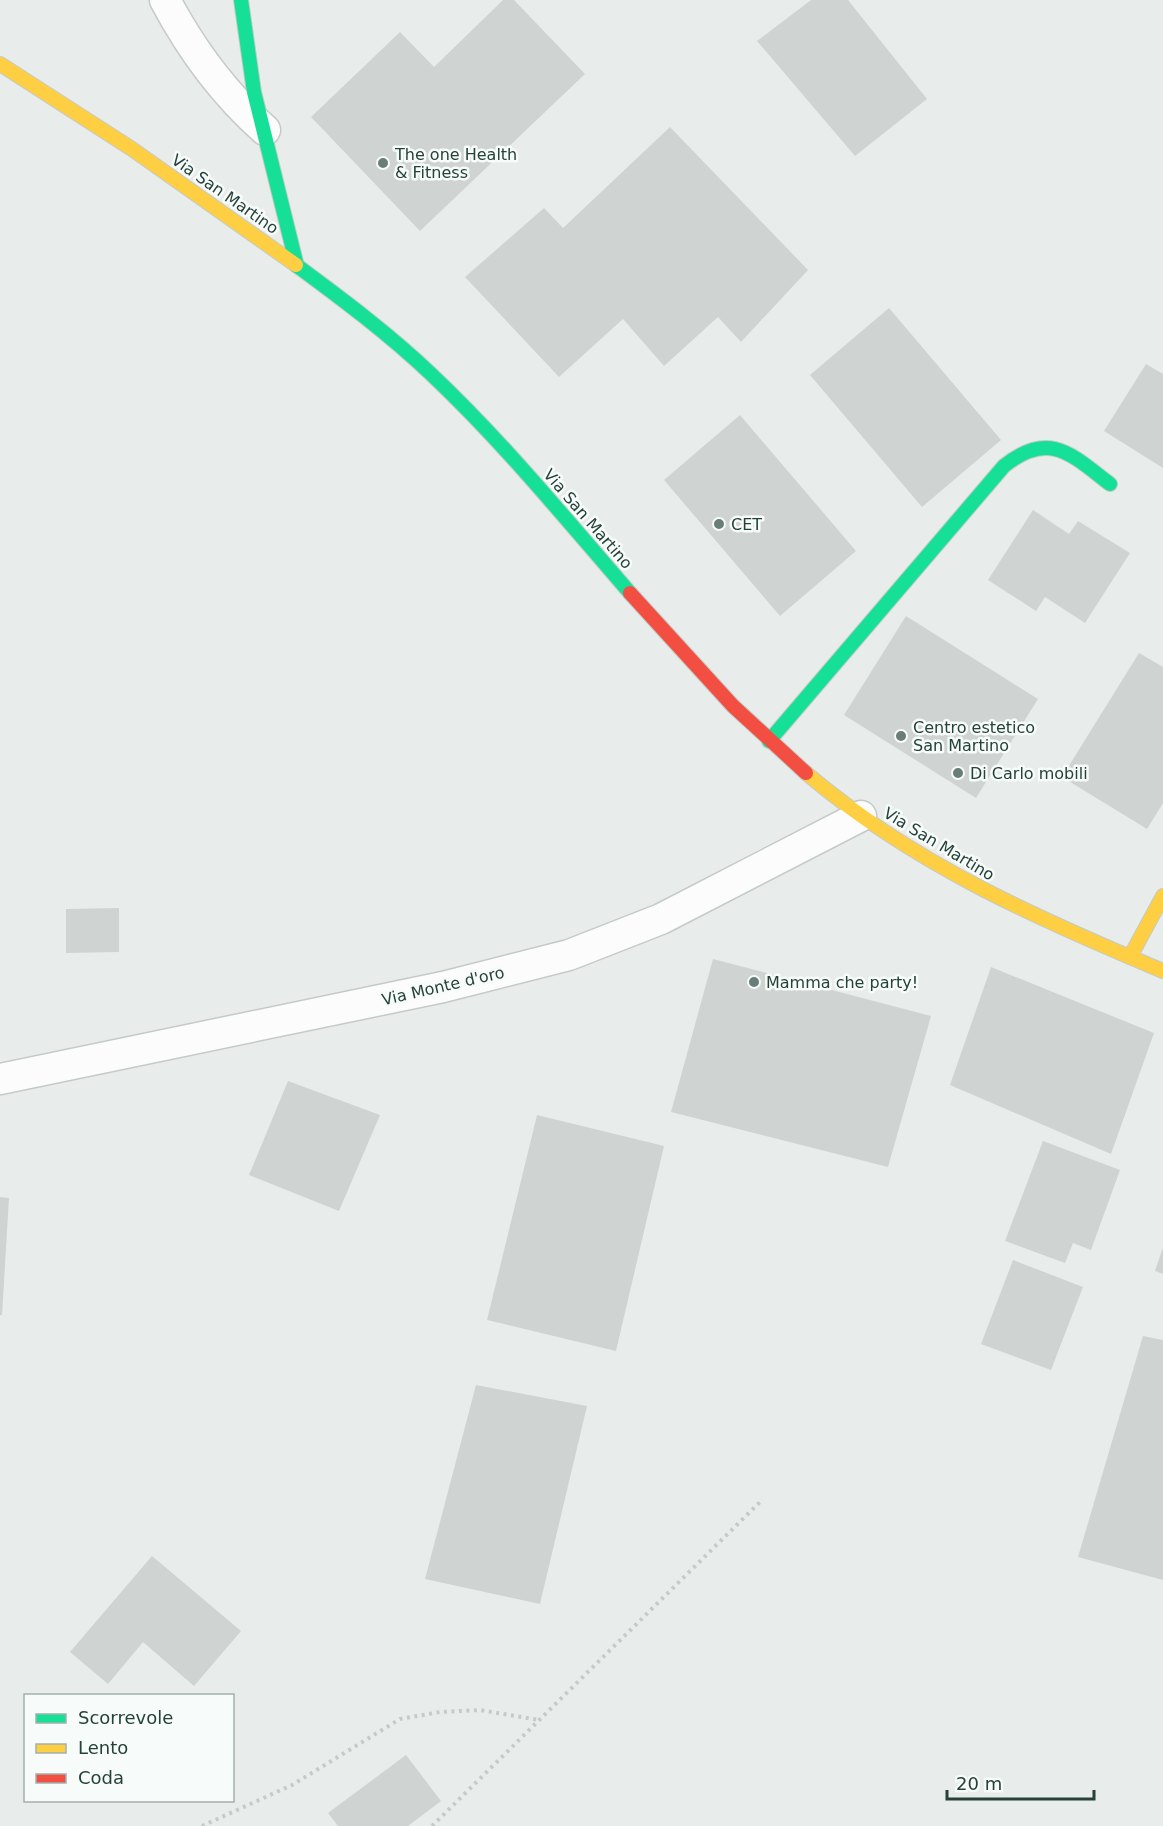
<svg xmlns="http://www.w3.org/2000/svg" width="1163" height="1826" viewBox="0 0 1163 1826" font-family="'DejaVu Sans',sans-serif">
<rect width="100%" height="100%" fill="#e8edeb"/>
<g fill="#cfd4d2">
<path d="M 503,0 L 514,0 L 585,74 L 420,231 L 311,117 L 400,32 L 434,67 Z"/>
<path d="M 811,0 L 848,0 L 927,99 L 855,156 L 757,41 Z"/>
<path d="M 670,127 L 808,270 L 741,342 L 718,317 L 664,366 L 623,319 L 559,377 L 465,277 L 544,208 L 563,228 Z"/>
<path d="M 889,308 L 1001,440 L 922,507 L 810,375 Z"/>
<path d="M 1146,364 L 1163,374 L 1163,468 L 1104,431 Z"/>
<path d="M 740,415 L 856,551 L 780,616 L 664,480 Z"/>
<path d="M 1033,510 L 1069,534 L 1078,521 L 1130,553 L 1085,623 L 1045,597 L 1036,611 L 988,580 Z"/>
<path d="M 906,616 L 1038,699 L 976,798 L 844,715 Z"/>
<path d="M 1139,653 L 1163,667 L 1163,803 L 1147,829 L 1062,777 Z"/>
<path d="M 119,908 L 119,952 L 66,953 L 66,909 Z"/>
<path d="M 713,959 L 931,1016 L 888,1167 L 671,1112 Z"/>
<path d="M 991,967 L 1154,1033 L 1111,1154 L 950,1085 Z"/>
<path d="M 288,1081 L 380,1115 L 339,1211 L 249,1175 Z"/>
<path d="M 537,1115 L 664,1146 L 616,1351 L 487,1320 Z"/>
<path d="M 1043,1141 L 1120,1170 L 1091,1250 L 1073,1243 L 1065,1263 L 1005,1241 Z"/>
<path d="M 0,1197 L 9,1198 L 2,1315 L 0,1315 Z"/>
<path d="M 1163,1247 L 1163,1274 L 1155,1271 Z"/>
<path d="M 1013,1260 L 1083,1287 L 1051,1370 L 981,1344 Z"/>
<path d="M 1143,1336 L 1163,1340 L 1163,1580 L 1078,1557 Z"/>
<path d="M 476,1385 L 587,1406 L 540,1604 L 425,1579 Z"/>
<path d="M 152,1556 L 241,1631 L 194,1686 L 143,1642 L 108,1684 L 70,1652 Z"/>
<path d="M 406,1755 L 441,1801 L 408,1826 L 338,1826 L 328,1813 Z"/>
</g>
<g fill="none" stroke-linecap="round" stroke-linejoin="round">
<g stroke="#c5cac8" stroke-width="33">
<g id="lane">
<path d="M 165,0 C 191,49 223,93 265,130"/>
<path d="M 0,1079 L 443,987 L 569,955 L 661,919 L 861,816"/>
</g>
</g>
<g stroke="#c3cbc8" stroke-width="16">
<g id="fast">
<path d="M 241,0 L 254,92 L 297,266"/>
<path d="M 296,265 C 342,299 389,334 431,374 C 503,442 565,518 630,593"/>
<path d="M 769,741 L 1004,466 C 1049,430 1071,454 1110,484"/>
</g>
</g>
<g stroke="#c3cbc8" stroke-width="16">
<g id="slow">
<path d="M 0,64 L 132,149 L 296,265"/>
<path d="M 806,773 C 912,863 1036,918 1163,971"/>
<path d="M 1130,957 L 1163,896"/>
</g>
</g>
<g stroke="#c3cbc8" stroke-width="16">
<path id="jam" d="M 630,593 L 733,706 L 806,773"/>
</g>
<g stroke="#c3ccca" stroke-width="4" stroke-dasharray="3 4.5" stroke-linecap="butt">
<path d="M 202,1826 L 292,1785 L 400,1719 L 440,1712 L 480,1710 L 539,1720"/>
<path d="M 432,1826 L 760,1502"/>
</g>
<use href="#lane" stroke="#fcfcfc" stroke-width="30"/>
<use href="#fast" stroke="#16e098" stroke-width="14"/>
<use href="#slow" stroke="#ffcf43" stroke-width="14"/>
<use href="#jam" stroke="#f24e42" stroke-width="14"/>
</g>
<g fill="#697e78" stroke="#f7fbf9" stroke-width="2">
<circle cx="383" cy="163" r="6"/>
<circle cx="719" cy="524" r="6"/>
<circle cx="901" cy="736" r="6"/>
<circle cx="958" cy="773" r="6"/>
<circle cx="754" cy="982" r="6"/>
</g>
<g text-anchor="middle" dominant-baseline="central" stroke-width="5" stroke-linejoin="round" paint-order="stroke">
<g font-size="16" fill="#24423a" stroke="#f7fbf9" text-anchor="start">
<text x="395" y="154">The one Health<tspan x="395" dy="18">&amp; Fitness</tspan></text>
<text x="731" y="524">CET</text>
<text x="913" y="727">Centro estetico<tspan x="913" dy="18">San Martino</tspan></text>
<text x="970" y="773">Di Carlo mobili</text>
<text x="766" y="982">Mamma che party!</text>
</g>
<g font-size="16" fill="#24423a" stroke="#f7fbf9">
<text transform="translate(225 194) rotate(35)">Via San Martino</text>
<text transform="translate(588 519) rotate(49)">Via San Martino</text>
<text transform="translate(939 844) rotate(31)">Via San Martino</text>
<text transform="translate(443 986) rotate(-13)">Via Monte d'oro</text>
</g>
</g>
<rect x="24" y="1694" width="210" height="108" fill="#f7fbf9" stroke="#a3b1ad" stroke-width="1.5"/>
<rect x="36" y="1714" width="30" height="9" fill="#16e098" stroke="#a3b1ad" stroke-width="1.5"/>
<text x="78" y="1724" font-size="18" fill="#24423a">Scorrevole</text>
<rect x="36" y="1744" width="30" height="9" fill="#ffcf43" stroke="#a3b1ad" stroke-width="1.5"/>
<text x="78" y="1754" font-size="18" fill="#24423a">Lento</text>
<rect x="36" y="1774" width="30" height="9" fill="#f24e42" stroke="#a3b1ad" stroke-width="1.5"/>
<text x="78" y="1784" font-size="18" fill="#24423a">Coda</text>
<path d="M947 1790v9h147v-9" fill="none" stroke="#24423a" stroke-width="3"/>
<text x="956" y="1790" font-size="18" fill="#24423a" stroke="#f7fbf9" stroke-width="4.5" paint-order="stroke">20 m</text>
</svg>
